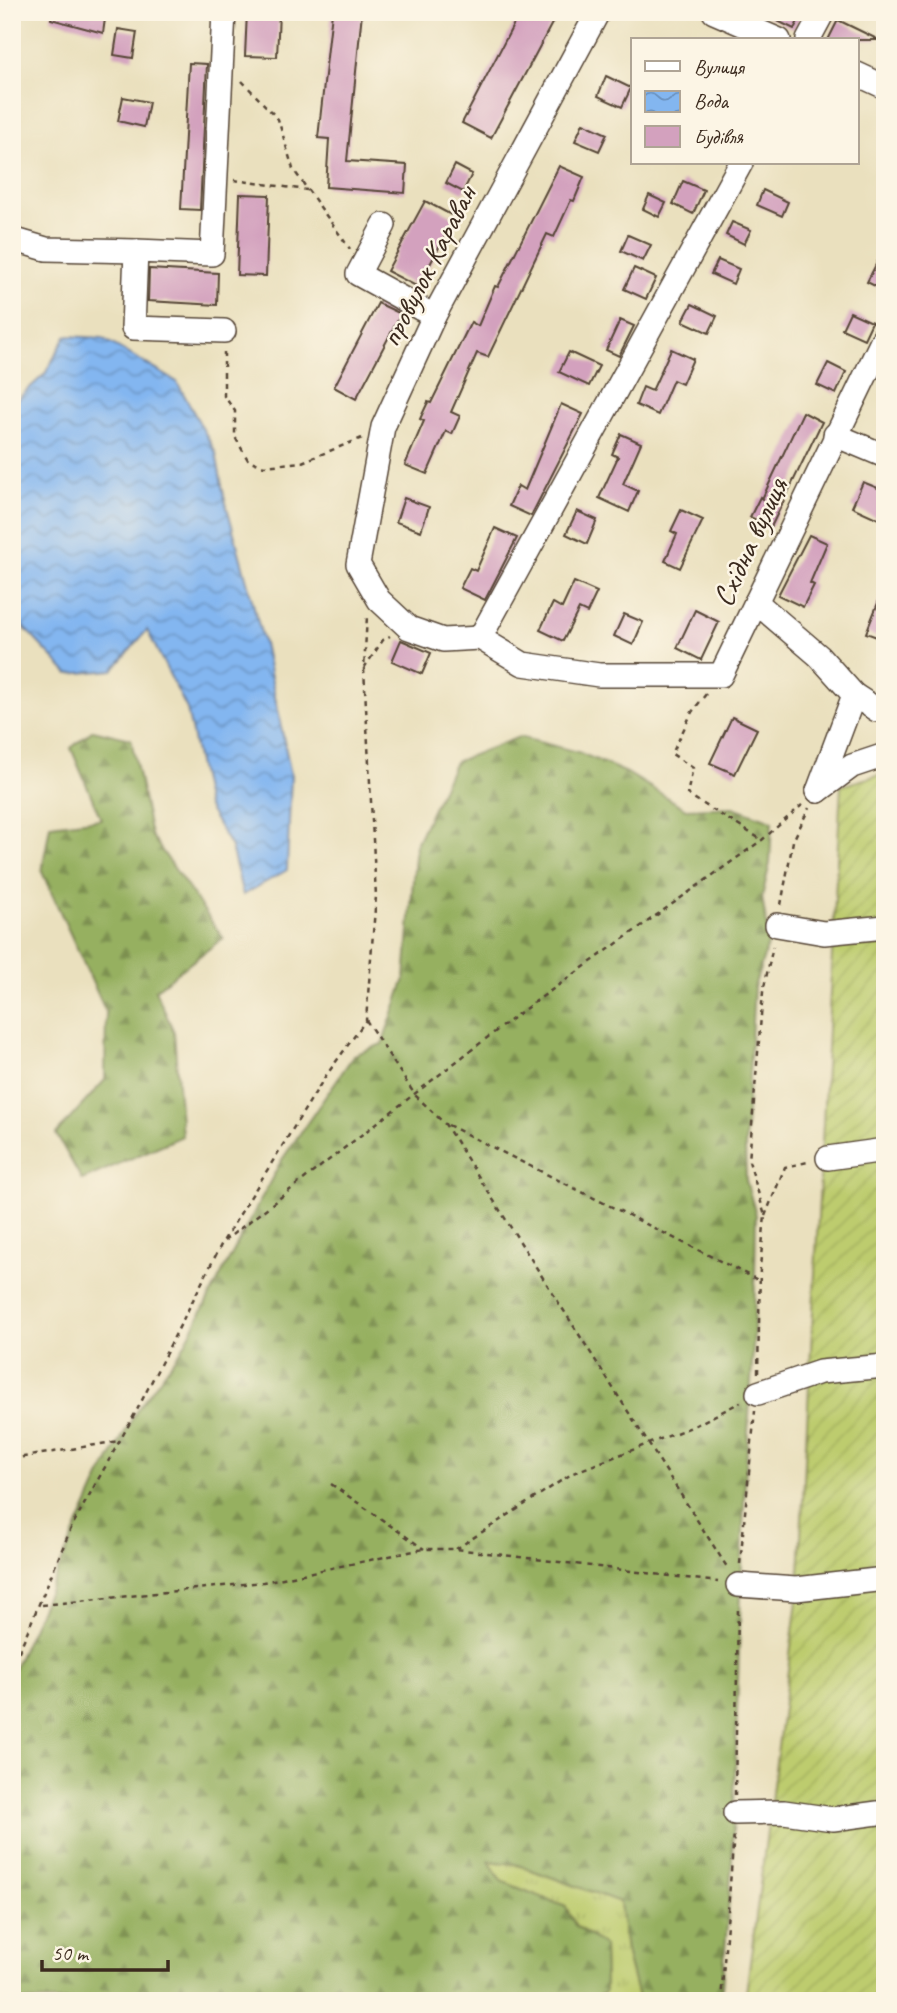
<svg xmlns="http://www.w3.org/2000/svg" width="897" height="2013" viewBox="0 0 897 2013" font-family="Caveat,sans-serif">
<defs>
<pattern id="grass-tufts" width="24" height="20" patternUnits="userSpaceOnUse" patternTransform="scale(1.75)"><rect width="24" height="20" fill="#bdcc6e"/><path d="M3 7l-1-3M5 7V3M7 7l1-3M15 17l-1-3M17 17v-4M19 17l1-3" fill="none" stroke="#a3af5f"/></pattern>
<pattern id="forest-firs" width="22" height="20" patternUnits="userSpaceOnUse" patternTransform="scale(1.75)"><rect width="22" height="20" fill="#96b061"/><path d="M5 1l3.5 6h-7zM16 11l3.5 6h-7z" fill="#7c8f4f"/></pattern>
<pattern id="garden-furrows" width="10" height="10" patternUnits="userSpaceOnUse" patternTransform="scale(1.75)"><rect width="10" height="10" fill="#bdcc6e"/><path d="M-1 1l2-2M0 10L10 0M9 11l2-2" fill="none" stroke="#a3af5f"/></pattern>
<pattern id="water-waves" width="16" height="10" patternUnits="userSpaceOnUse" patternTransform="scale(1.75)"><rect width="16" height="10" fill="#83b6f0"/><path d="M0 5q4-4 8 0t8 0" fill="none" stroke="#6c94c2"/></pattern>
</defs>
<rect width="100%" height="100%" fill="#fcf5e5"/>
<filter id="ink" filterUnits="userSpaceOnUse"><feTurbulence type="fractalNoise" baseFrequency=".0143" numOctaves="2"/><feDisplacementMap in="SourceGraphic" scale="14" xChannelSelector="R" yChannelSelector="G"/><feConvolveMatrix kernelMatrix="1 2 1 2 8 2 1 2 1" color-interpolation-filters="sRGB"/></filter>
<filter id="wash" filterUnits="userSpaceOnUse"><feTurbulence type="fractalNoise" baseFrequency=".00686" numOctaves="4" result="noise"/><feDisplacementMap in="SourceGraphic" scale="28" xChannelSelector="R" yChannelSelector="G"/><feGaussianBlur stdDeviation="1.57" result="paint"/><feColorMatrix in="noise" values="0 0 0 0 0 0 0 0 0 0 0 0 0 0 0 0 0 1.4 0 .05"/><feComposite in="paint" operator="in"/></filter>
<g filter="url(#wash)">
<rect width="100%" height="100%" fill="#eae0be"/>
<path fill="url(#grass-tufts)" stroke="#7c7b46" stroke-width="2" d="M 488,1861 L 515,1864 L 620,1902 L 626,1951 L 639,2001 L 590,2001 L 605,1992 L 604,1946 L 575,1925 L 566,1907 L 501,1881 Z"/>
<g fill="url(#forest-firs)" stroke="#686d40" stroke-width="2">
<path d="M 93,730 L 131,739 L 151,835 L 223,938 L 155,990 L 174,1032 L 182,1136 L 82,1180 L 56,1134 L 105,1080 L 106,1012 L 42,872 L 50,825 L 101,819 L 71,748 Z"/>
<path d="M 519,737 L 578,752 L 627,773 L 686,809 L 733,807 L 772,821 L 770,863 L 762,897 L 769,941 L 754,987 L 745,1147 L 746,1180 L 756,1215 L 754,1332 L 744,1500 L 732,1862 L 721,2001 L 639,2001 L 626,1951 L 620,1902 L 515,1864 L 489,1861 L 501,1881 L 566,1907 L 575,1925 L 604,1946 L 605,1992 L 590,2001 L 12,2001 L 12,1673 L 100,1477 L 137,1410 L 182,1349 L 281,1161 L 354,1055 L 382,1044 L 405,979 L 416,844 L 455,762 Z"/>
</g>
<path fill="url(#garden-furrows)" stroke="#7c7b46" stroke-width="2" d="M 885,773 L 885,2001 L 745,2001 L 798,1593 L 841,786 Z"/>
<path fill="url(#water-waves)" stroke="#5f7087" stroke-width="2" d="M 66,336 L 102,338 L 177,382 L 216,453 L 224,496 L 265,648 L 291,775 L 287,870 L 243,895 L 231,847 L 207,806 L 187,709 L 147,630 L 113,670 L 68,674 L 16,619 L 12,657 L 12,404 L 45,374 Z"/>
<g id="blocks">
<g fill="#d3a1be">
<path d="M 52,12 L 106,12 L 103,33 L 51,19 Z"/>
<path d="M 247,12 L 279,12 L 277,57 L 245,56 Z"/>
<path d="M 332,12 L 362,12 L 347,161 L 407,165 L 405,193 L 326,187 L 329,139 L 318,138 Z"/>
<path d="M 520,12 L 558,12 L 491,138 L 462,123 Z"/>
<path d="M 759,12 L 803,12 L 794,29 Z"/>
<path d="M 838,20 L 879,40 L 828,40 Z"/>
<path d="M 118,29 L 137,32 L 133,58 L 114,55 Z"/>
<path d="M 189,63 L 207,64 L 200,210 L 181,209 Z"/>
<path d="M 606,76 L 631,88 L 622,107 L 598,96 Z"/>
<path d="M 123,97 L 149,102 L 144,127 L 118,121 Z"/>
<path d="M 583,123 L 607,134 L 599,151 L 575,141 Z"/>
<path d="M 455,165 L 472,174 L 463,192 L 446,183 Z"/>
<path d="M 559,166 L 584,177 L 574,201 L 571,200 L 554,237 L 547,234 L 488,357 L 477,353 L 451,412 L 460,416 L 452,434 L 446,431 L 427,474 L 405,465 L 424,421 L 420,419 L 428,402 L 431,403 L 471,322 L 478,326 L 495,286 L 498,287 Z"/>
<path d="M 683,181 L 704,190 L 693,214 L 673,204 Z"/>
<path d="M 763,190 L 788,202 L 782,216 L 757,205 Z"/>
<path d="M 240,194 L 269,195 L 266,276 L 237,275 Z"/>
<path d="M 649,195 L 666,203 L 659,217 L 643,209 Z"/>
<path d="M 425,201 L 455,217 L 418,287 L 387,271 Z"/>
<path d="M 732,222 L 751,230 L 744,244 L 726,235 Z"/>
<path d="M 628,235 L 651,245 L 643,261 L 621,251 Z"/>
<path d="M 885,247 L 885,291 L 867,282 Z"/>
<path d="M 718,260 L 739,269 L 733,284 L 711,274 Z"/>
<path d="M 634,268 L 656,278 L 646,299 L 624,289 Z"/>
<path d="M 149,269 L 218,273 L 217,305 L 148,301 Z"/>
<path d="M 378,303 L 401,314 L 356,399 L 334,387 Z"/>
<path d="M 692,304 L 717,316 L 709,333 L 683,321 Z"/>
<path d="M 850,312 L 872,322 L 864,339 L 842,329 Z"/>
<path d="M 620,320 L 634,326 L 619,356 L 606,350 Z"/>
<path d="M 671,349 L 693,359 L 682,384 L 673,380 L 658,415 L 636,405 L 643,387 L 652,391 Z"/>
<path d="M 569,352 L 599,366 L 589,386 L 559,372 Z"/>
<path d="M 828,363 L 846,372 L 836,394 L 817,385 Z"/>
<path d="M 561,404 L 583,414 L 531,516 L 509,506 L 518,486 L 525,490 Z"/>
<path d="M 803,412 L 822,422 L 771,527 L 750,517 L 760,497 L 762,499 Z"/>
<path d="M 621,434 L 641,443 L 623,484 L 638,491 L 629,512 L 599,498 L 618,457 L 612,454 Z"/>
<path d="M 863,482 L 885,491 L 885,522 L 852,507 Z"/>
<path d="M 404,498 L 429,507 L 421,531 L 396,522 Z"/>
<path d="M 681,510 L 703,520 L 680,568 L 665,561 L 677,534 L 671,531 Z"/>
<path d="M 577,511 L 597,520 L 587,544 L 566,534 Z"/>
<path d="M 495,528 L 517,538 L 485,600 L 460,588 L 470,568 L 476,571 Z"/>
<path d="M 809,535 L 827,543 L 810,583 L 814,585 L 803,607 L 778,595 Z"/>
<path d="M 574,582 L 597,592 L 587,613 L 579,609 L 563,641 L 540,630 L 553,603 L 562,608 Z"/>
<path d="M 884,588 L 885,588 L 885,640 L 866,633 Z"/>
<path d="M 695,610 L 719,622 L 701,660 L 677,648 Z"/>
<path d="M 624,614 L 643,622 L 633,645 L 614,636 Z"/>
<path d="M 401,640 L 431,653 L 422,674 L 392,661 Z"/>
<path d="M 732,717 L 757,729 L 735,774 L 710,763 Z"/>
</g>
</g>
</g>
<g filter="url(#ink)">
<use href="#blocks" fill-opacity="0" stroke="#554536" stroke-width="2"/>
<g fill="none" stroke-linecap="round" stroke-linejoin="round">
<g stroke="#554536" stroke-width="26">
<g id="minor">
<path d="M 598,12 L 434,316 L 383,427 L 358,564 L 379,600 L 409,628 L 443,640 L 480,638 L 523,664 L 599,675 L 721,675 L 885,335"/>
<path d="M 714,12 L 779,40"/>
<path d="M 808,40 L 823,12"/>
<path d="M 857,74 L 885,87"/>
<path d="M 384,225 L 358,274 L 434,316"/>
<path d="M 12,239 L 46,249 L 136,251"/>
<path d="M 224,331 L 133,328 L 136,251 L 212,254 L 224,12"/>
<path d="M 835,435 L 885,456"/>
<path d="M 756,602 L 819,656 L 854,695 L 818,791"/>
<path d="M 480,638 L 741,163"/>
<path d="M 854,695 L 877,710 L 885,710"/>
<path d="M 818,791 L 852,766 L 885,755"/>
<path d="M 777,925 L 824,933 L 885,927"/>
<path d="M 828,1158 L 885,1150"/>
<path d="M 758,1393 L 820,1372 L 885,1366"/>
<path d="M 738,1585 L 796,1589 L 885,1579"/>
<path d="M 735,1813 L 784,1812 L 833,1819 L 885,1812"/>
</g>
</g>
<g stroke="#554536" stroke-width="2.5" stroke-dasharray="5 5" stroke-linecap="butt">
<path d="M 242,81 L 278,119 L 293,169 L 350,249"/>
<path d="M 234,180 L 307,190"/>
<path d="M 224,352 L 224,396 L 235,411 L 235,437 L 248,460 L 264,466 L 302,462 L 362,438"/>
<path d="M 364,668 L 383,640 L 390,636"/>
<path d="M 706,694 L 692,712 L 672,754 L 693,768 L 687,794 L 762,840"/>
<path d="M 781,905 L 793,841 L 809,808"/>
<path d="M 366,1020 L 415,1095 L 445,1124 L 727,1567"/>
<path d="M 448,1125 L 760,1281"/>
<path d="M 765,1216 L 785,1167 L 808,1162"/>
<path d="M 224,1241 L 518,1014 L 762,840 L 802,805"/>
<path d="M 758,1373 L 760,1267 L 765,1216 L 749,1161 L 763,992 L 773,946"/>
<path d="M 12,1459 L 119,1441"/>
<path d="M 331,1484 L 424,1549"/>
<path d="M 456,1549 L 573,1473 L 694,1426 L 741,1402"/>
<path d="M 740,1564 L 755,1411"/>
<path d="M 42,1605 L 263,1582 L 424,1549 L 456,1549 L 718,1582"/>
<path d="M 12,1658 L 17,1656 L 72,1526 L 137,1410 L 222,1243 L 325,1077 L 366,1020 L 376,896 L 364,669 L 367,616"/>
<path d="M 735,1795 L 738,1606"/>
<path d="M 721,2001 L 734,1833"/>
</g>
<use href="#minor" stroke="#fff" stroke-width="23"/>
</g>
</g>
<g text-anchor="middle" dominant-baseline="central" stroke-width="5" stroke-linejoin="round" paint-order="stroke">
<g font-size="30" fill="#3b2a1e" stroke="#fcf5e5">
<text transform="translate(428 266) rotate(-63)">провулок Караван</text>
<text transform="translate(750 542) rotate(-65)">Східна вулиця</text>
</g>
</g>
<rect width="897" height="2013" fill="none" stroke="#fcf5e5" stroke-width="42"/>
<rect x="631" y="38" width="228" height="126" fill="#fcf5e5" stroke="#afa495" stroke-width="2"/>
<rect x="645" y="61" width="35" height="10" fill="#ffffff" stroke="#afa495" stroke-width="2"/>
<text x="694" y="74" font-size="21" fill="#3b2a1e">Вулиця</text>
<rect x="645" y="91" width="35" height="21" fill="url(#water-waves)" stroke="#afa495" stroke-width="2"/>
<text x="694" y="108" font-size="21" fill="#3b2a1e">Вода</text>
<rect x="645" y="126" width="35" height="21" fill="#d3a1be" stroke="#afa495" stroke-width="2"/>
<text x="694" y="144" font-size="21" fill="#3b2a1e">Будівля</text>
<path d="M42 1960v10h126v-10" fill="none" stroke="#3b2a1e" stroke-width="3.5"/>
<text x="52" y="1960" font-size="21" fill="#3b2a1e" stroke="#fcf5e5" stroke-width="5" paint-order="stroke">50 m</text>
</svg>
